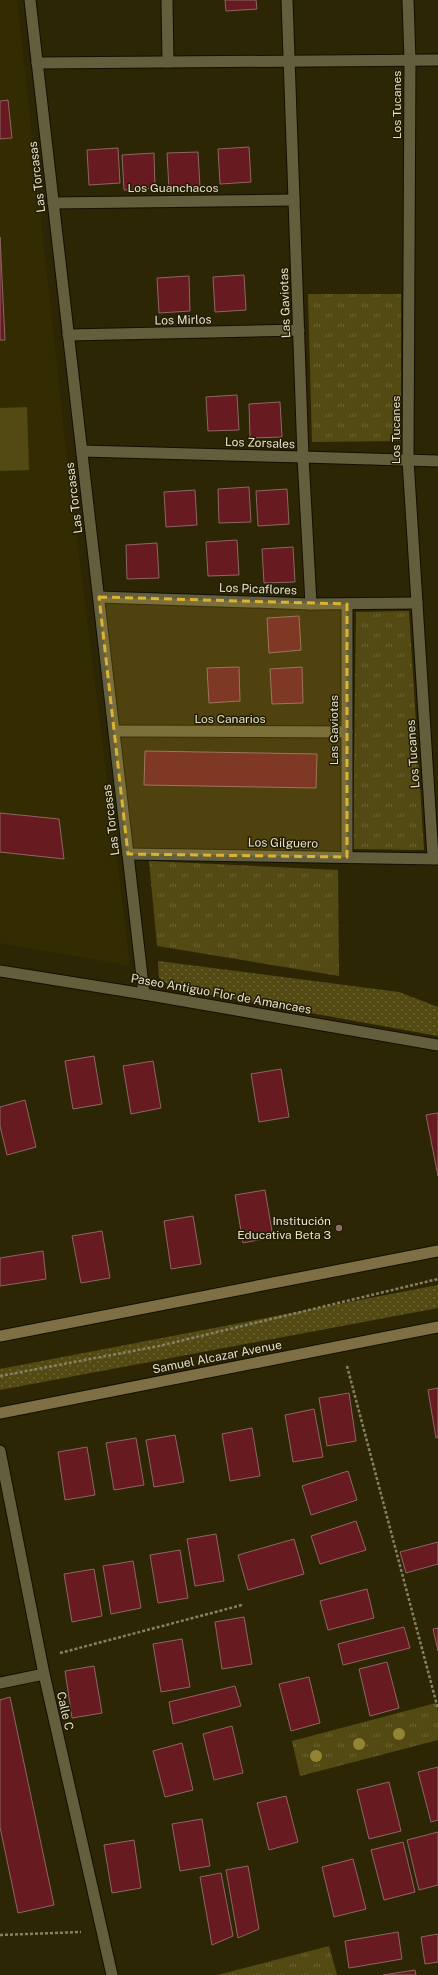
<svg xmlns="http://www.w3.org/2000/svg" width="438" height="1975" viewBox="0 0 438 1975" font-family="'Public Sans',sans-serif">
<defs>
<pattern id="grass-dots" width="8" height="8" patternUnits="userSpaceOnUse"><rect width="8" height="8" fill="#534a13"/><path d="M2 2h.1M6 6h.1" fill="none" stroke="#6c6434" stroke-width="1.8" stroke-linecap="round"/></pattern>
<pattern id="park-tufts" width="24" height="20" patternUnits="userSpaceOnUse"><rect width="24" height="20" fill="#534a13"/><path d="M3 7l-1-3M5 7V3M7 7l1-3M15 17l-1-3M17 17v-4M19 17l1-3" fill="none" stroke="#6c6434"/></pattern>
</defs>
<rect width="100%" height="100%" fill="#2c2605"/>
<path fill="#332c00" d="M 0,0 L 17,0 L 66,450 L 130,966 L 0,943 Z"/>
<g fill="url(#grass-dots)">
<path d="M 158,961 L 399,992 L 438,1007 L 438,1036 L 173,988 L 159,978 Z"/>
<path d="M 438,1285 L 438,1308 L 0,1390 L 0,1369 Z"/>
</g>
<g fill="url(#park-tufts)">
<path d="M 308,294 L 401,294 L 401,441 L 312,442 Z"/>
<path d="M 409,611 L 424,850 L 353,849 L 356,612 Z"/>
<path d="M 149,861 L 338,870 L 339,976 L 157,946 Z"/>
<path d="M 436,1703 L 438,1712 L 438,1740 L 300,1776 L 292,1741 Z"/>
<path d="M 329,1946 L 337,1975 L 217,1975 Z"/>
</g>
<path fill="#534a13" d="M 27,407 L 29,470 L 0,471 L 0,408 Z"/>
<g fill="#671a20" stroke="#8d6665">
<path d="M 225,0 L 256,0 L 257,9 L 226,11 Z"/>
<path d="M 8,100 L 12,138 L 0,139 L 0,101 Z"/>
<path d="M 249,147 L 251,182 L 220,184 L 218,149 Z"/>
<path d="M 118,148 L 120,183 L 89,185 L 87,150 Z"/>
<path d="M 198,152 L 200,187 L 169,189 L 167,153 Z"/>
<path d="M 154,153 L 155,188 L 124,190 L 122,155 Z"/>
<path d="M 0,237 L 5,340 L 0,340 Z"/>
<path d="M 244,275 L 246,310 L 215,312 L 213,277 Z"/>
<path d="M 189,276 L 190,311 L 159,313 L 157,278 Z"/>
<path d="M 237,395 L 239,430 L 208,431 L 206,397 Z"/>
<path d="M 280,402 L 282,437 L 250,438 L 249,404 Z"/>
<path d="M 249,487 L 251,522 L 219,523 L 218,489 Z"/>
<path d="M 287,489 L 289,524 L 258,526 L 256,491 Z"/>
<path d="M 195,490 L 197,525 L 166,527 L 164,492 Z"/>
<path d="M 237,540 L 239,575 L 208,576 L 206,542 Z"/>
<path d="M 157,543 L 159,578 L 127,579 L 126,545 Z"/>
<path d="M 293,547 L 295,582 L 264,583 L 262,549 Z"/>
<path d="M 299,616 L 301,650 L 269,653 L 267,618 Z"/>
<path d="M 239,667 L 240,701 L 209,703 L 207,668 Z"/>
<path d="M 302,667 L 303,703 L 272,704 L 270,669 Z"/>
<path d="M 145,751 L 317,754 L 316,788 L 144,785 Z"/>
<path d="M 0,813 L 59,819 L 64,859 L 0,852 Z"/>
<path d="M 94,1056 L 102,1104 L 73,1109 L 65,1061 Z"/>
<path d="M 153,1061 L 161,1108 L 131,1114 L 123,1066 Z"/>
<path d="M 281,1069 L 289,1117 L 259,1122 L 251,1074 Z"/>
<path d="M 25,1100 L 36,1147 L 7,1155 L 0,1126 L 0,1107 Z"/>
<path d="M 438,1113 L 438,1176 L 426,1115 Z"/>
<path d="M 265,1190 L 273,1237 L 243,1243 L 235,1195 Z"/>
<path d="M 193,1216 L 201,1264 L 171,1269 L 164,1221 Z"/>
<path d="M 102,1231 L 110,1278 L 81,1283 L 72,1236 Z"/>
<path d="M 43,1251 L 46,1279 L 0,1286 L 0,1258 Z"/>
<path d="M 438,1388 L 438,1437 L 436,1438 L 428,1390 Z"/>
<path d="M 349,1393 L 356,1441 L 327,1446 L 319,1398 Z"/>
<path d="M 314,1409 L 323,1457 L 293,1462 L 285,1415 Z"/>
<path d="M 252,1428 L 260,1476 L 230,1481 L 222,1434 Z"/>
<path d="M 175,1435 L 184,1482 L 154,1487 L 146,1440 Z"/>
<path d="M 136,1438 L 144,1485 L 114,1490 L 106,1443 Z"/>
<path d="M 87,1447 L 95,1495 L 65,1500 L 58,1452 Z"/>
<path d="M 348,1471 L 357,1500 L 311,1515 L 302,1486 Z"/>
<path d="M 356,1521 L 366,1550 L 320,1564 L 311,1536 Z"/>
<path d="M 216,1534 L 224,1581 L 195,1586 L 187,1539 Z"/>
<path d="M 294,1539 L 304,1574 L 248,1590 L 238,1555 Z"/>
<path d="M 438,1542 L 438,1564 L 406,1573 L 400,1552 Z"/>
<path d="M 180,1550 L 188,1598 L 158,1603 L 150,1555 Z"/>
<path d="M 133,1561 L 141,1608 L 111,1614 L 103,1566 Z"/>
<path d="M 94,1569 L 102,1616 L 72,1622 L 64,1574 Z"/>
<path d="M 367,1589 L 374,1618 L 328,1630 L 320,1601 Z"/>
<path d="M 244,1617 L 252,1664 L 222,1669 L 215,1622 Z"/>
<path d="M 404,1627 L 410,1648 L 343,1665 L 338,1644 Z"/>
<path d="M 438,1628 L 438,1651 L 433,1629 Z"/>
<path d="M 182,1639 L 190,1687 L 161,1692 L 153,1644 Z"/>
<path d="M 387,1662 L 399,1708 L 370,1716 L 359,1669 Z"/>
<path d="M 94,1666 L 102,1713 L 72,1718 L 65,1671 Z"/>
<path d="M 309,1677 L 320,1723 L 291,1731 L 279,1684 Z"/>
<path d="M 235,1686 L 241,1706 L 173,1724 L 169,1702 Z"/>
<path d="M 10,1697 L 54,1905 L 18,1913 L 0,1827 L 0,1700 Z"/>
<path d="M 232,1726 L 243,1773 L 214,1780 L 203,1734 Z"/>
<path d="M 182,1743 L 193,1790 L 165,1797 L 153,1751 Z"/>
<path d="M 438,1767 L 438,1820 L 431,1822 L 418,1772 Z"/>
<path d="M 389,1782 L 401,1831 L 369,1839 L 357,1790 Z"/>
<path d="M 286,1796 L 298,1842 L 269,1850 L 257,1803 Z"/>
<path d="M 202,1819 L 210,1866 L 180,1871 L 172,1824 Z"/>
<path d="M 438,1832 L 438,1885 L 419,1890 L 407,1840 Z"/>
<path d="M 134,1840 L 141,1888 L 112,1893 L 104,1845 Z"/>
<path d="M 403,1842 L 415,1892 L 384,1900 L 371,1850 Z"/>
<path d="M 353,1859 L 366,1909 L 334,1917 L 322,1867 Z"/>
<path d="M 248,1866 L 259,1929 L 238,1938 L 226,1870 Z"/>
<path d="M 221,1873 L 233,1936 L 212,1945 L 200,1877 Z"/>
<path d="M 398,1932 L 402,1959 L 349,1968 L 345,1941 Z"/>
<path d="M 438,1934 L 438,1962 L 425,1964 L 421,1937 Z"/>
<path d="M 415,1970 L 416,1975 L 383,1975 Z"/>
</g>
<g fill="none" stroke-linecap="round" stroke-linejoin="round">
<g stroke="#130f00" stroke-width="13">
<path id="service" d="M 0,1683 L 44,1674"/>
</g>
<g stroke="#130f00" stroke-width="13">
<g id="pedestrian">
<path d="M 167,0 L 168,62"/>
<path d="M 287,0 L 303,457 L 311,604"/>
<path d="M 408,0 L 410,60 L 408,460 L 433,858"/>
<path d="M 53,203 L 294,200"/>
<path d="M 68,335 L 299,330"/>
<path d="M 303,457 L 438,461"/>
<path d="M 99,597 L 311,604 L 417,603"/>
<path d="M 114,731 L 347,732"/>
<path d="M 128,854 L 438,859"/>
<path d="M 347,857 L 347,604"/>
</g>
</g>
<g stroke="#130f00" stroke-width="13">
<g id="minor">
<path d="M 30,0 L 144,994"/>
<path d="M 37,63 L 438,60"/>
<path d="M 82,451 L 303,457"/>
<path d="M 0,1451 L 44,1674 L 112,1975"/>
</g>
</g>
<g stroke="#130f00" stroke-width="13">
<path id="tertiary" d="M 0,971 L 144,994 L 438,1045"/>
</g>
<g stroke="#130f00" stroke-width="13">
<g id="secondary">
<path d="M 0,1336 L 438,1251"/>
<path d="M 0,1413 L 438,1327"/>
</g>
</g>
<g stroke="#848065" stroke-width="2.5" stroke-dasharray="3 2" stroke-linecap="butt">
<path d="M 347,1366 L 438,1709"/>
<path d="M 0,1376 L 159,1346 L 438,1279"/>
<path d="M 60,1653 L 242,1605"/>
<path d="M 0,1935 L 81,1932"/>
</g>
<use href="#service" stroke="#635e3c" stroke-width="11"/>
<use href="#pedestrian" stroke="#635e3c" stroke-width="11"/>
<use href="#minor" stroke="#635e3c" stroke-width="11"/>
<use href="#tertiary" stroke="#635e3c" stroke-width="11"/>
<use href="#secondary" stroke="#7e6f44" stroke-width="11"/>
</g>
<g fill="#918434">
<circle cx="399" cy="1734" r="6"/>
<circle cx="359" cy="1744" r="6"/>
<circle cx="316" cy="1756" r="6"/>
</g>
<path fill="#dcb233" fill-opacity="0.2" stroke="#dcb233" stroke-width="3" stroke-dasharray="8 5" stroke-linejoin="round" d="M 99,597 L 347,604 L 347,857 L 128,854 Z"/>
<circle fill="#8d6e63" stroke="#221c00" stroke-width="1.5" cx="339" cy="1228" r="4"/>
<g text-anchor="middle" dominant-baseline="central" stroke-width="3" stroke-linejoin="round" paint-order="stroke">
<g font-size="12" fill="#e4e1ce" stroke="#221c00">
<text transform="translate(397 105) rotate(-90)">Los Tucanes</text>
<text transform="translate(37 177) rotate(-97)">Las Torcasas</text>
<text x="173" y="188">Los Guanchacos</text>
<text transform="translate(285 303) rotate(-92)">Las Gaviotas</text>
<text transform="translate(183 320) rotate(-1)">Los Mirlos</text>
<text transform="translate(396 430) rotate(-90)">Los Tucanes</text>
<text transform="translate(260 443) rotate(2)">Los Zorsales</text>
<text transform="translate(74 498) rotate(-97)">Las Torcasas</text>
<text transform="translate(258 589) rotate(2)">Los Picaflores</text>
<text x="230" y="719">Los Canarios</text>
<text transform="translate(334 730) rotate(-90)">Las Gaviotas</text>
<text transform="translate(413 754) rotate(-94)">Los Tucanes</text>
<text transform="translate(111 820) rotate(-97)">Las Torcasas</text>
<text transform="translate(283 843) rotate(1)">Los Gilguero</text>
<text transform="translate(221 994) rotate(10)">Paseo Antiguo Flor de Amancaes</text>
<text transform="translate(217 1357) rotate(-11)">Samuel Alcazar Avenue</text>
<text transform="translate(65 1711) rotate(77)">Calle C</text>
</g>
<g font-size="12" fill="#e4e1ce" stroke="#221c00" text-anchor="end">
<text x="331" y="1221">Institución<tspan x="331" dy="14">Educativa Beta 3</tspan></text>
</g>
</g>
</svg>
